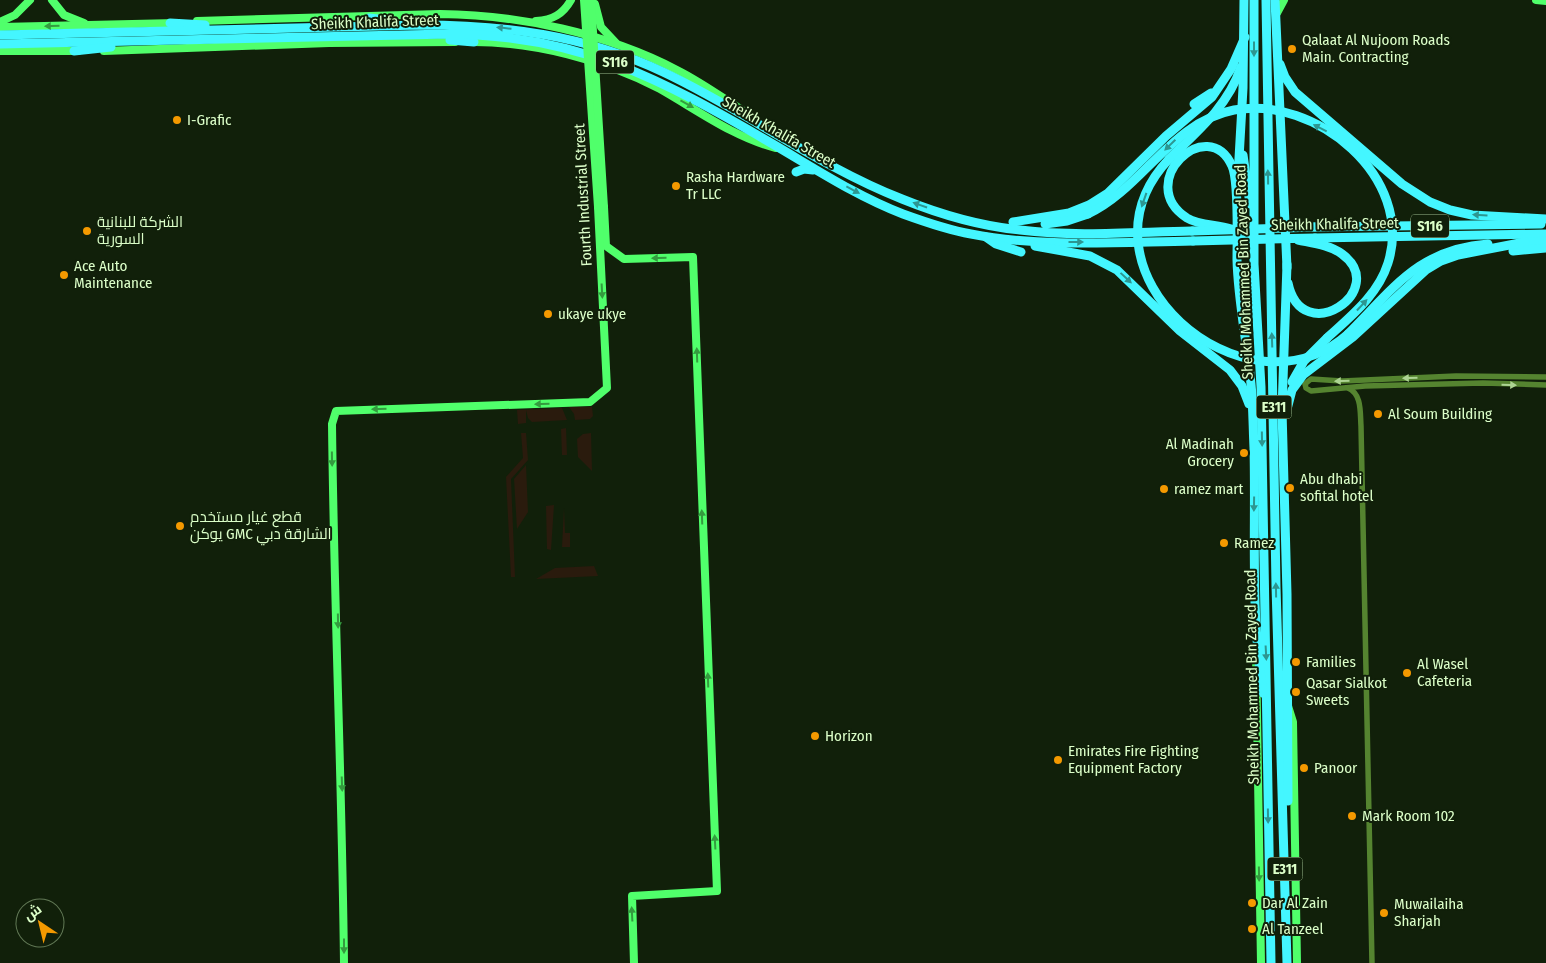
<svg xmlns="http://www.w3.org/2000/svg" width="1546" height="963" viewBox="0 0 1546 963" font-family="'Fira Sans Condensed',Cairo,sans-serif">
<rect width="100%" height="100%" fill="#11200a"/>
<g fill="#2a1b0d">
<path d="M 569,407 L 592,407 L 593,416 L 590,419 L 575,420 L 574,414 Z"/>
<path d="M 562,408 L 567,420 L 532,422 L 528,418 L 526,410 L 526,423 L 518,424 L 517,410 Z"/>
<path d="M 566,428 L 567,455 L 562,455 L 561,429 Z"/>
<path d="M 521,433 L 526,433 L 528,460 L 511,479 L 515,577 L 511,577 L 506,477 L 523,458 Z"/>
<path d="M 591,433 L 592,471 L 578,457 L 577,439 L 583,434 Z"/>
<path d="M 526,465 L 528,512 L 517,529 L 514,479 Z"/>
<path d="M 554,505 L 551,550 L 547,549 L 546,506 Z"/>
<path d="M 564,508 L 565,533 L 570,533 L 570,547 L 562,547 Z"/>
<path d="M 594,566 L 598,576 L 536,579 L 555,568 Z"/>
</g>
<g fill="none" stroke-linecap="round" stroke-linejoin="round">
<g stroke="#558430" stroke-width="5.5">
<path d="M 1546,377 L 1456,376 L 1342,381 L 1311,379 L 1305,384 L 1306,388 L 1311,391 L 1365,386 L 1483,383 L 1546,385"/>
<path d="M 1348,388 C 1362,394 1360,412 1361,426 L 1372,963"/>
</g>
<g stroke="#50ff6b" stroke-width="8">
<path d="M 52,0 L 64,15 L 84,23"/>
<path d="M 1536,0 L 1546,1"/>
<path d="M 595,4 L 601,27 L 616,43"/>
<path d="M 1277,13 L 1284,0"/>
<path d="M 197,21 L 440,14 C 520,15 606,33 677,70 C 701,82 723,98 745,112"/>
<path d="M 536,21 C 553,20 563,14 571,0"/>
<path d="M 0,22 L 15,15 L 30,0"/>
<path d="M 0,27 L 176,23"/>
<path d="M 469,42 C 531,41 606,60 660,89 C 697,110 735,138 776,148"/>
<path d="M 0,51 L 78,51"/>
<path d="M 104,51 L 329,43 L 455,42"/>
<path d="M 604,207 L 606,246 L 624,259 L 693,257 L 717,891 L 632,896 L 634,963"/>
<path d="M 1256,653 L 1261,963"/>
<path d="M 1288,706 L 1293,722 L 1297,963"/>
<path d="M 344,963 C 342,783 334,604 332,424 L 336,411 L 590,402 L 607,388 L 598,207"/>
</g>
<g stroke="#44f6ff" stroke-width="9">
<path d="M 1254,0 L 1254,264 L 1261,387 L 1271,963"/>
<path d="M 1266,0 L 1276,586 L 1287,963"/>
<path d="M 1275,0 L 1287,268"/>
<path d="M 369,18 L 386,20"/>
<path d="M 170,23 L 205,25"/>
<path d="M 0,35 L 420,25 C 505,25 585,35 663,72 C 744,110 818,166 902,199 C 939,214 980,226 1020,230 C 1077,237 1135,232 1192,231"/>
<path d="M 450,40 L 474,42"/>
<path d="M 0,44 L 449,34 C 580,35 661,79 771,143 C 814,168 856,196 903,214 C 925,222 948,230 971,234 C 1043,248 1120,242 1193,241"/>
<path d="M 74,51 L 111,47"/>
<path d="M 1280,64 L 1285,77 L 1295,92 L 1402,184 L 1430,202 L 1450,210 L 1472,215 L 1546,219"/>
<path d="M 1194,104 L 1211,93"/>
<path d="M 1243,155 L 1250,204"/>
<path d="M 1169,159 C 1198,131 1228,106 1241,67"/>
<path d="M 796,172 L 804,169 L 813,170"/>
<path d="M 1238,176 L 1243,88 L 1244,0"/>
<path d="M 1013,222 L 1069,213 L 1089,205 L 1108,193 L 1166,136 L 1212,97 L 1231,69 L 1245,37"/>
<path d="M 1045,224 L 1067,221 L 1088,214"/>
<path d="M 1315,227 L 1541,224"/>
<path d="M 1231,229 C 1217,224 1200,226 1187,218 C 1133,183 1208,112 1232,166 C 1239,181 1237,240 1237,260 C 1238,301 1247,342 1251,384 C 1253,405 1253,427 1254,448 C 1256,530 1250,611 1263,693"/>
<path d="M 986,237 L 996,244 L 1021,252"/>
<path d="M 1315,238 L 1546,234"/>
<path d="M 1519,243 L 1546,241"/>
<path d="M 1035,246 L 1090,256 L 1117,270 L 1180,331 L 1230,370 L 1242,386 L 1249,404"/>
<path d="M 1513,251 L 1546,248"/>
<path d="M 1287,264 L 1282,410 L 1287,594 L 1288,801"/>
<path d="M 1288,283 C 1302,350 1391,290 1342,254 C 1330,245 1312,243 1298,240"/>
<path d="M 1348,334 C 1394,288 1419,249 1488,244"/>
<path d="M 1292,382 L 1304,361 L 1327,338"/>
<path d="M 1286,413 L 1292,390 L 1303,375 L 1353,337 L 1426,270 L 1441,261 L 1458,255 L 1525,242"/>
</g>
<g stroke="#50ff6b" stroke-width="8">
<path d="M 584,0 L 598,207"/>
<path d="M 591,0 L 604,207"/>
</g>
<g stroke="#44f6ff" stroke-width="9">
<path d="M 1169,159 C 1065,269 1244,426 1348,334"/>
<path d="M 1088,214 C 1143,188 1171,122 1234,110 C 1315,95 1415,177 1388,263 C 1378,295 1351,316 1327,338"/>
<path d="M 1192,231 L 1315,227"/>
<path d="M 1193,241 L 1315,238"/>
</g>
</g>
<defs><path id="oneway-solid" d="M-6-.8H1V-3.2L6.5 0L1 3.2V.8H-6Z" transform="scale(1.25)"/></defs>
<g fill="#349b3f">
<use href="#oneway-solid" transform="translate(52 26) rotate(179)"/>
<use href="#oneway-solid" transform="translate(687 104) rotate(29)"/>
<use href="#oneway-solid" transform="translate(659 258) rotate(179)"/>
<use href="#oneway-solid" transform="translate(602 291) rotate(87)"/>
<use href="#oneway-solid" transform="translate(697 355) rotate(-92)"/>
<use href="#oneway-solid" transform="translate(542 404) rotate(178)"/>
<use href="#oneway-solid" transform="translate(379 409) rotate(178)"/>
<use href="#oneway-solid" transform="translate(332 459) rotate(89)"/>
<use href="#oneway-solid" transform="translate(702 517) rotate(-92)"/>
<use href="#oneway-solid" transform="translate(338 621) rotate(89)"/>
<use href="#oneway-solid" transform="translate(708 680) rotate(-92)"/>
<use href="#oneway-solid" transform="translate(342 784) rotate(88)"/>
<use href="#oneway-solid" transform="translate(715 842) rotate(-93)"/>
<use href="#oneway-solid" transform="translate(1259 874) rotate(89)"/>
<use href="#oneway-solid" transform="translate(632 914) rotate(-93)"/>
<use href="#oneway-solid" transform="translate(344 946) rotate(90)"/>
</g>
<g fill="#2d9691">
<use href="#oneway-solid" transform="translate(504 28) rotate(-174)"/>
<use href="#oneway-solid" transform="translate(1254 49) rotate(90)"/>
<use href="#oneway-solid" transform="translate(1320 128) rotate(-153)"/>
<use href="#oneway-solid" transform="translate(1170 145) rotate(136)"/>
<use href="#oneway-solid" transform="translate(1268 177) rotate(-91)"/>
<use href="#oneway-solid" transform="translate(853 190) rotate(28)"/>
<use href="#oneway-solid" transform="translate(1144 200) rotate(109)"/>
<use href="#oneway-solid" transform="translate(920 205) rotate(-161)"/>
<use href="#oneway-solid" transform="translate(1480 215) rotate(-176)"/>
<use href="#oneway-solid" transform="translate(1076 242)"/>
<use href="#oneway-solid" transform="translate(1126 278) rotate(43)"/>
<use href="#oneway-solid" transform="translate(1362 305) rotate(-47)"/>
<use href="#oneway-solid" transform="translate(1272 340) rotate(-92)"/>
<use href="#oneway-solid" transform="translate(1262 439) rotate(89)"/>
<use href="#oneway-solid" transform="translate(1254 504) rotate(91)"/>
<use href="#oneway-solid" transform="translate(1276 590) rotate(-91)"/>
<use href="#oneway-solid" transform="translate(1266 653) rotate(87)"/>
<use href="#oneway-solid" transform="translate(1268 816) rotate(89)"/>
</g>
<g fill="#add493">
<use href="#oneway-solid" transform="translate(1410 378) rotate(178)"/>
<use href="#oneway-solid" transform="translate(1342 381) rotate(179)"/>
<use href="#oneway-solid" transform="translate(1509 385) rotate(2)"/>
</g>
<g fill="#f49900" stroke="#11200a" stroke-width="2">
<circle cx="1292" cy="49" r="5"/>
<circle cx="177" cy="120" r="5"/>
<circle cx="676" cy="186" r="5"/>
<circle cx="87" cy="231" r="5"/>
<circle cx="64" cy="275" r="5"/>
<circle cx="548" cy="314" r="5"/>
<circle cx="1378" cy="414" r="5"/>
<circle cx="1244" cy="453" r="5"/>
<circle cx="1290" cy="488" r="5"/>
<circle cx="1164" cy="489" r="5"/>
<circle cx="180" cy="526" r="5"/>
<circle cx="1224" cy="543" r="5"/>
<circle cx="1296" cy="662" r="5"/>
<circle cx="1407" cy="673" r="5"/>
<circle cx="1296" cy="692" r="5"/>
<circle cx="815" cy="736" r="5"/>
<circle cx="1058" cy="760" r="5"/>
<circle cx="1304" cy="768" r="5"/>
<circle cx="1352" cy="816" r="5"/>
<circle cx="1252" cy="903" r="5"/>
<circle cx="1384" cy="913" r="5"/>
<circle cx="1252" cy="929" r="5"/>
</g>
<g text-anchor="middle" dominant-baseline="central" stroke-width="4" stroke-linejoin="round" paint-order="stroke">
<g fill="#11200a" stroke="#9fbc90" stroke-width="1">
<rect x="596" y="50.5" width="38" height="23" rx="4"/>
<rect x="1411" y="214.5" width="38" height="23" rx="4"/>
<rect x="1256.5" y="395.5" width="35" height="23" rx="4"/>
<rect x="1267.5" y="857.5" width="35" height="23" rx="4"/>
</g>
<g font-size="14" font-weight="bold" fill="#dcffc9">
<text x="615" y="62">S116</text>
<text x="1430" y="226">S116</text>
<text x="1274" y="407">E311</text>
<text x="1285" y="869">E311</text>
</g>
<g font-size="15" fill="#dcffc9" stroke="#11200a">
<text transform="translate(375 22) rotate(-2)">Sheikh Khalifa Street</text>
<text transform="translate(779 132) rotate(30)">Sheikh Khalifa Street</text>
<text transform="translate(583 195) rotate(-93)">Fourth Industrial Street</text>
<text transform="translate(1335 224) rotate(-1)">Sheikh Khalifa Street</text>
<text transform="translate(1244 272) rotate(-92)">Sheikh Mohammed Bin Zayed Road</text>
<text transform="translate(1252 677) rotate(-91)">Sheikh Mohammed Bin Zayed Road</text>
</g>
<g font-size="15" fill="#dcffc9" stroke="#11200a" text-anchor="start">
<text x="1302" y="40">Qalaat Al Nujoom Roads<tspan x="1302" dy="17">Main. Contracting</tspan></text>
<text x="187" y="120">I-Grafic</text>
<text x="686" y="177">Rasha Hardware<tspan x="686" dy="17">Tr LLC</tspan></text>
<text x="97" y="222">الشركة للبنانية<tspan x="97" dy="17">السورية</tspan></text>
<text x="74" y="266">Ace Auto<tspan x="74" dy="17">Maintenance</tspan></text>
<text x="558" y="314">ukaye ukye</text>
<text x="1388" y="414">Al Soum Building</text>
<text x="1234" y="444" text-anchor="end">Al Madinah<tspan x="1234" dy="17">Grocery</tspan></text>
<text x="1300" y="479">Abu dhabi<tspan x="1300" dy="17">sofital hotel</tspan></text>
<text x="1174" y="489">ramez mart</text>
<text x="190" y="517">قطع غيار مستخدم<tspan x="190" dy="17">يوكن GMC الشارقة دبي</tspan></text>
<text x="1234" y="543">Ramez</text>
<text x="1306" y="662">Families</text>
<text x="1417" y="664">Al Wasel<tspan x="1417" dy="17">Cafeteria</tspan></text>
<text x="1306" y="683">Qasar Sialkot<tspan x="1306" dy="17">Sweets</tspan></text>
<text x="825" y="736">Horizon</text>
<text x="1068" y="751">Emirates Fire Fighting<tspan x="1068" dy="17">Equipment Factory</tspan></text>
<text x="1314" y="768">Panoor</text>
<text x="1362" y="816">Mark Room 102</text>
<text x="1262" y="903">Dar Al Zain</text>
<text x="1394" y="904">Muwailaiha<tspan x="1394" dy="17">Sharjah</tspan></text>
<text x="1262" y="929">Al Tanzeel</text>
</g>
</g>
<g transform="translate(40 923) rotate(325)"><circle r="24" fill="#11200a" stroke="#627956"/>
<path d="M0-4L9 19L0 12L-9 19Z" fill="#f49900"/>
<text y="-8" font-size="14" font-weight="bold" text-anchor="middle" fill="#dcffc9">ش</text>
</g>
</svg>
